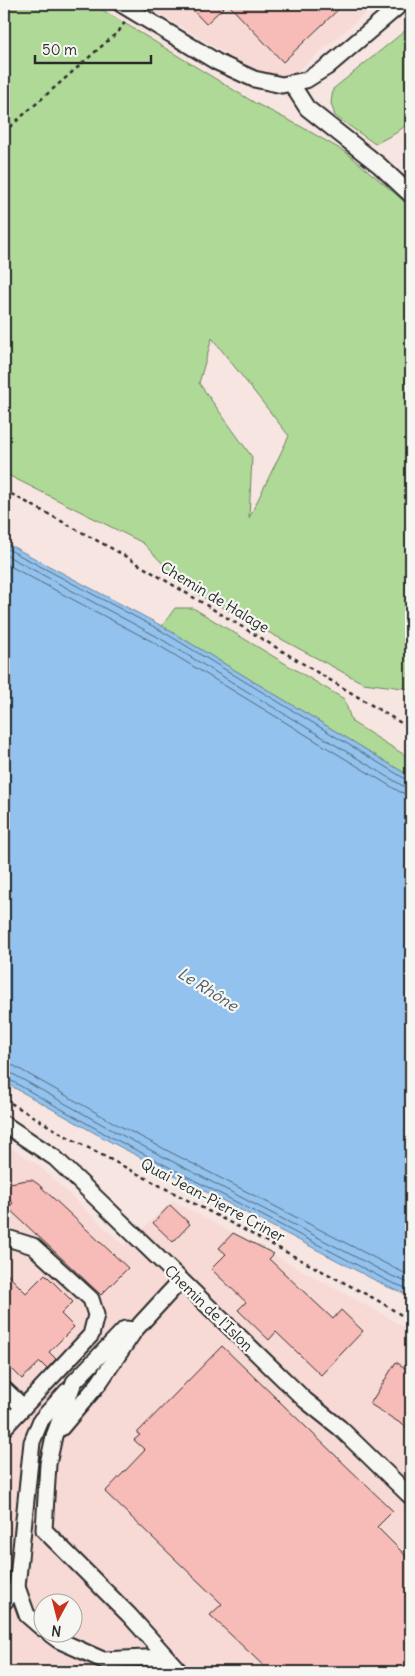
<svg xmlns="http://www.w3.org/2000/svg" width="415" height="1676" viewBox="0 0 415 1676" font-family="Delius,sans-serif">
<rect width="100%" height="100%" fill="#f7e5e1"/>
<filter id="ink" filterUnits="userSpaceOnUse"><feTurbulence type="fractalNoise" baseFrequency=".02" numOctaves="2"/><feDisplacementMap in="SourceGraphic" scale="10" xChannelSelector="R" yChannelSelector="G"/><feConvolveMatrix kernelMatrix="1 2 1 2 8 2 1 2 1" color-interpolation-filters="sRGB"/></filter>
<g filter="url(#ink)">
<g fill="#f7d9d5" fill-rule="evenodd">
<path d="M 143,4 L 376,4 L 280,86 Z"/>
<path d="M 4,1143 L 38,1165 L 124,1246 L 173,1201 L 384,1315 L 411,1332 L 411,1672 L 4,1672 ZM 42,1604 L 72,1604 L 72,1634 L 42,1634 Z"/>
</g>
<g fill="#afd996" stroke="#6d8260" fill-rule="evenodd">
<path d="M 4,4 L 93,4 L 255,103 L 300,126 L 347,153 L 411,207 L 411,689 L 363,683 L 186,588 L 143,543 L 4,473 L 4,196 L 5,193 L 4,191 ZM 212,338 L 289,436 L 249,518 L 252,457 L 199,383 Z"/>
<path d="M 411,26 L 411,121 L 396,133 L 375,144 L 335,116 L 331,103 L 333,89 Z"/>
<path d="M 175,608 L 193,608 L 344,699 L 352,722 L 411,759 L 411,777 L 162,626 Z"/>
</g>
<path fill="#92c2ed" stroke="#69869f" d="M 4,542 L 162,626 L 411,777 L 411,1296 L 388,1287 L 109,1141 L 4,1082 Z"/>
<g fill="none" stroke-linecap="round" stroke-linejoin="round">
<g stroke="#546779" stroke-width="1">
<path d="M 4,547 L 160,630 L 407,780 L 411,781"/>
<path d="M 4,554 L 156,636 L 403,786 L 411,787"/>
<path d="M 4,563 L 153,642 L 400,792 L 411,795"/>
<path d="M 4,1064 L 14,1066 L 118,1125 L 396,1269 L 411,1276"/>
<path d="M 4,1072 L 11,1073 L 114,1131 L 392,1276 L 411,1284"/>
<path d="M 4,1078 L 8,1079 L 111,1137 L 390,1282 L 411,1290"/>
</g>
</g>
<g fill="#f8bcb8" stroke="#2b2b2b">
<path d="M 187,4 L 227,4 L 206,24 Z"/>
<path d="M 228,4 L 344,4 L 283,62 Z"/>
<path d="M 27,1180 L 32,1180 L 38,1184 L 128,1268 L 101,1295 L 8,1208 L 13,1203 L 4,1194 L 4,1184 Z"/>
<path d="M 170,1205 L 190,1224 L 173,1242 L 153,1223 Z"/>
<path d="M 233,1233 L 274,1254 L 269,1259 L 333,1319 L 341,1310 L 363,1331 L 321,1375 L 276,1332 L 269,1340 L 238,1310 L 246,1302 L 211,1269 L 226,1254 L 219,1248 Z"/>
<path d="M 4,1271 L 26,1293 L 45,1274 L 73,1302 L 61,1314 L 74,1327 L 49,1352 L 56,1359 L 47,1369 L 40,1362 L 22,1379 L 4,1361 Z"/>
<path d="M 222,1346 L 393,1511 L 377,1527 L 411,1561 L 411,1672 L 270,1672 L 210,1615 L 222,1604 L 105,1492 L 145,1450 L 134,1440 L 140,1435 L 137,1433 Z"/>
<path d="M 396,1362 L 411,1372 L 411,1430 L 370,1404 Z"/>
</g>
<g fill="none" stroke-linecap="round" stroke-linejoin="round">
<g stroke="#2b2b2b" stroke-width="19">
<g id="minor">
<path d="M 121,4 L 217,62 L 254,79 L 282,85 L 306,80 L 327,67 L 401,4"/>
<path d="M 291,83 L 307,108 L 379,165 L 411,195"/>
<path d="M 4,1124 L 55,1158 L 305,1400 L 340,1428 L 411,1497"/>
<path d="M 4,1237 L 33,1246 L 91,1299 L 96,1315 L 91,1335 L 4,1428"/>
<path d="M 135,1330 L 125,1329 L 74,1382 L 54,1436 L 48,1464 L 44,1530 L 129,1615 L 180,1672"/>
<path d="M 4,1389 L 23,1407"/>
<path d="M 61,1428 L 99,1383 L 135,1330 L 181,1280"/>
<path d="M 17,1587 L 27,1615 L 42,1628"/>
<path d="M 4,1602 L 17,1587 L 32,1442 L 41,1420 L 67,1391"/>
<path d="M 50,1634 L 58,1640 L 103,1660 L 166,1657"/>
</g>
</g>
<g stroke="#2b2b2b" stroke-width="2.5" stroke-dasharray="4 4" stroke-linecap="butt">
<path d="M 4,132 L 119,31 L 125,22"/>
<path d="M 4,490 L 120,553 L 411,729"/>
<path d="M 4,1099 L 64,1135 L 377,1300 L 411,1321"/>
</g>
<use href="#minor" stroke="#f6f6f2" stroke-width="15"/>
</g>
</g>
<g text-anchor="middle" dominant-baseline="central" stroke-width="4.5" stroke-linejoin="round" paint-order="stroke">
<g font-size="15" fill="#2b2b2b" stroke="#f6f6f2">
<text transform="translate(215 597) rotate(31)">Chemin de Halage</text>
<text transform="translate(213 1200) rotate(28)">Quai Jean-Pierre Criner</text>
<text transform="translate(209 1308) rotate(44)">Chemin de l'Islon</text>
</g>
<g font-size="16" font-style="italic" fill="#4a5865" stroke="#f6f6f2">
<text transform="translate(208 989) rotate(32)">Le Rhône</text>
</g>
</g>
<rect width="415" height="1676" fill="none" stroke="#f6f6f2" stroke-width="20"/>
<rect x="10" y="10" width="395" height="1656" fill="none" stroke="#2b2b2b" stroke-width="2" filter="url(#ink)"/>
<g transform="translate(58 1618) rotate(187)"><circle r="24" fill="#f6f6f2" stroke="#a5a5a2"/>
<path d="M0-4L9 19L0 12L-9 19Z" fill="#c8321e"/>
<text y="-8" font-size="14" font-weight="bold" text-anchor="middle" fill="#2b2b2b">N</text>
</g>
<path d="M35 55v8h116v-8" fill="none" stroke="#2b2b2b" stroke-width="2.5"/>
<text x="42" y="55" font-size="15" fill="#2b2b2b" stroke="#f6f6f2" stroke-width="4" paint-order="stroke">50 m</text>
</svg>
